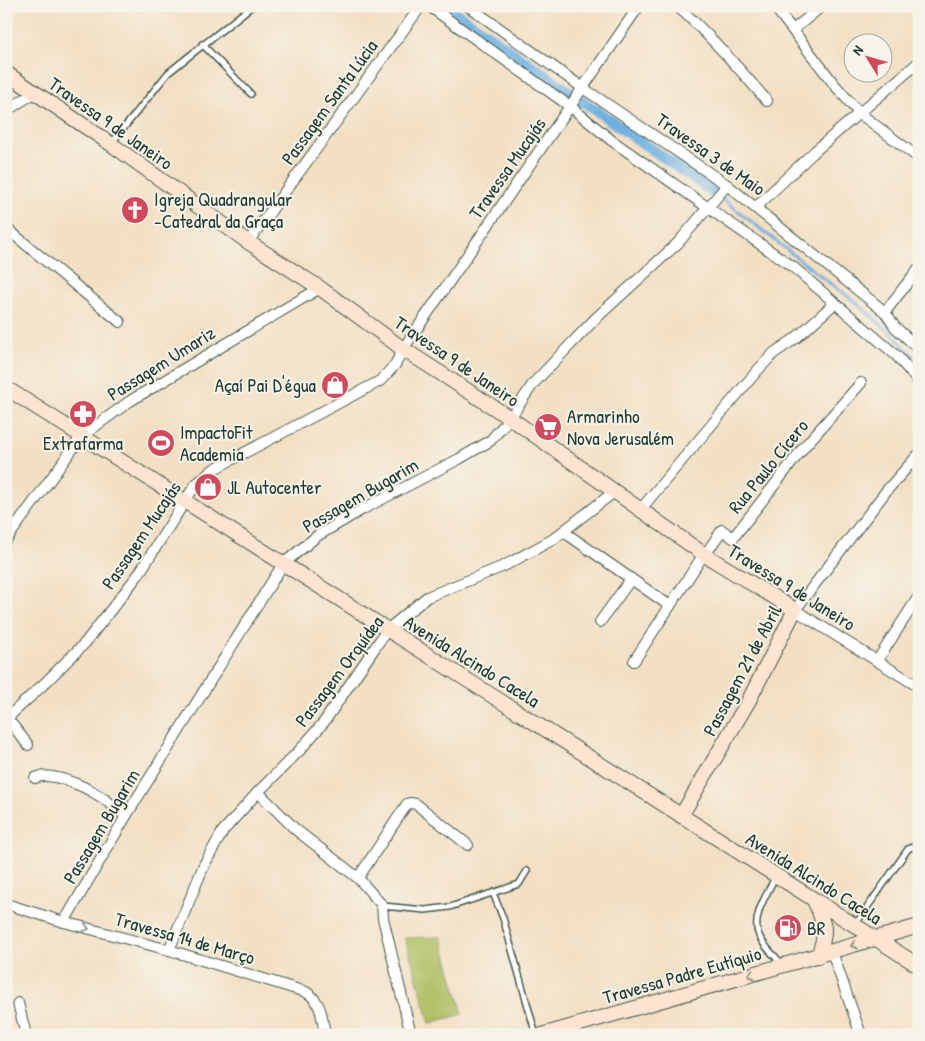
<svg xmlns="http://www.w3.org/2000/svg" width="925" height="1041" viewBox="0 0 925 1041" font-family="'Patrick Hand',sans-serif">
<rect width="100%" height="100%" fill="#f7f3e8"/>
<filter id="ink" filterUnits="userSpaceOnUse"><feTurbulence type="fractalNoise" baseFrequency=".02" numOctaves="2"/><feDisplacementMap in="SourceGraphic" scale="10" xChannelSelector="R" yChannelSelector="G"/><feConvolveMatrix kernelMatrix="1 2 1 2 8 2 1 2 1" color-interpolation-filters="sRGB"/></filter>
<filter id="wash" filterUnits="userSpaceOnUse"><feTurbulence type="fractalNoise" baseFrequency=".0096" numOctaves="4" result="noise"/><feDisplacementMap in="SourceGraphic" scale="20" xChannelSelector="R" yChannelSelector="G"/><feGaussianBlur stdDeviation="1.12" result="paint"/><feColorMatrix in="noise" values="0 0 0 0 0 0 0 0 0 0 0 0 0 0 0 0 0 1.4 0 .05"/><feComposite in="paint" operator="in"/></filter>
<g filter="url(#wash)">
<rect width="100%" height="100%" fill="#f3dfc3"/>
<path fill="#adbf62" stroke="#667e4b" d="M 441,937 L 463,1014 L 430,1023 L 405,938 Z"/>
<g fill="none" stroke-linecap="round" stroke-linejoin="round">
<path stroke="#6cafe1" stroke-width="3" d="M 719,196 L 824,279 L 853,300 L 893,335 L 919,362"/>
<path stroke="#6cafe1" stroke-width="11" d="M 446,6 L 716,194"/>
</g>
</g>
<g filter="url(#ink)">
<g fill="none" stroke-linecap="round" stroke-linejoin="round">
<g stroke="#3f5549" stroke-width="8">
<g id="lane">
<path d="M 202,44 L 251,94"/>
<path d="M 111,144 L 168,73 L 252,6"/>
<path d="M 775,877 C 768,893 752,915 758,933 C 762,945 774,955 782,964"/>
<path d="M 493,893 L 503,918 L 536,1035"/>
<path d="M 383,906 L 425,910 L 450,907 L 519,884 L 527,871"/>
<path d="M 855,925 L 908,849 L 919,844"/>
</g>
</g>
<g stroke="#3f5549" stroke-width="12">
<g id="street">
<path d="M 429,6 L 571,107 L 611,140 L 793,267 L 897,356 L 919,382"/>
<path d="M 468,6 L 583,88 L 727,185 L 885,312 L 895,327 L 919,349"/>
<path d="M 677,6 C 710,35 739,68 767,101"/>
<path d="M 774,6 L 834,84 L 859,113 L 919,158"/>
<path d="M 793,30 L 822,6"/>
<path d="M 6,111 L 34,93"/>
<path d="M 756,207 L 815,151 L 919,62"/>
<path d="M 6,228 L 120,322"/>
<path d="M 248,242 L 421,6"/>
<path d="M 885,312 L 919,268"/>
<path d="M 919,454 L 887,490 L 795,610 L 919,687"/>
<path d="M 640,510 L 757,371 L 774,353 L 796,338 L 835,303"/>
<path d="M 564,532 L 670,606"/>
<path d="M 6,540 L 82,436 L 130,401 L 320,288"/>
<path d="M 705,555 L 722,530 L 733,538 L 804,447 L 861,383"/>
<path d="M 600,622 L 631,579"/>
<path d="M 634,661 L 704,554"/>
<path d="M 877,661 L 919,596"/>
<path d="M 28,745 L 7,718 L 45,683 L 85,643 L 138,575 L 196,484 L 214,469 L 380,381 L 395,365 L 403,349 L 639,6"/>
<path d="M 35,778 C 50,771 84,786 98,795 C 108,801 117,809 126,816"/>
<path d="M 258,792 L 295,829 L 358,878 L 382,905 L 383,918 L 411,1035"/>
<path d="M 358,878 L 407,804 L 410,803 L 416,804 L 468,845"/>
<path d="M 6,904 L 64,922 L 169,950 L 306,992 C 322,1001 322,1018 325,1035"/>
<path d="M 64,922 L 126,816 L 283,564 L 317,536 L 363,509 L 459,459 L 490,441 L 510,418 L 533,384 L 549,367 L 595,319 L 678,243 L 727,185"/>
<path d="M 169,950 L 204,865 L 223,831 L 258,792 L 300,750 L 324,722 L 387,630 L 427,597 L 504,566 L 552,540 L 614,492"/>
<path d="M 832,952 L 861,1035"/>
<path d="M 18,1003 L 26,1035"/>
</g>
</g>
<g stroke="#3f5549" stroke-width="16">
<g id="secondary">
<path d="M 6,73 L 111,144 L 248,242 L 320,288 L 403,349 L 510,418 L 705,555 L 795,610 L 748,702 L 681,816"/>
<path d="M 6,388 L 919,966"/>
<path d="M 814,900 C 825,925 828,930 818,956"/>
<path d="M 542,1035 L 919,926"/>
</g>
</g>
<use href="#lane" stroke="#fff" stroke-width="5"/>
<use href="#street" stroke="#fff" stroke-width="10"/>
<use href="#secondary" stroke="#fde4d1" stroke-width="14"/>
</g>
<defs><path id="oneway-chevron" d="M-2-3.5L2.5 0L-2 3.5" fill="none" stroke-width="1.6" stroke-linecap="round" stroke-linejoin="round" transform="scale(1.25)"/></defs>
<use stroke="#8f9e9a" href="#oneway-chevron" transform="translate(86 928) rotate(15)"/>
<g stroke="#8e9082">
<use href="#oneway-chevron" transform="translate(854 945) rotate(164)"/>
<use href="#oneway-chevron" transform="translate(751 975) rotate(164)"/>
</g>
</g>
<defs>
<g id="church-disc" transform="scale(1.4375)"><circle r="9.5" fill="#d1495b" stroke="#f7f3e8"/><path d="M-1.2-6h2.4v3.5h3.3v2.4h-3.3V6h-2.4V-.1h-3.3v-2.4h3.3Z" fill="#fff"/></g>
<g id="shop-disc" transform="scale(1.4375)"><circle r="9.5" fill="#d1495b" stroke="#f7f3e8"/><path d="M-5-2.5h2.3a2.7 3.5 0 0 1 5.4 0H5L5.5 6h-11ZM-1.5-2.5h3a1.5 2.3 0 0 0-3 0Z" fill="#fff"/></g>
<g id="pharmacy-disc" transform="scale(1.4375)"><circle r="9.5" fill="#d1495b" stroke="#f7f3e8"/><path d="M-2-6h4v4h4v4h-4v4h-4v-4h-4v-4h4Z" fill="#fff"/></g>
<g id="supermarket-disc" transform="scale(1.4375)"><circle r="9.5" fill="#d1495b" stroke="#f7f3e8"/><path d="M-6-5.5h2.5l.6 2H6L4.5 2H-2.5L-4.4-4H-6ZM-1.5 3.2a1.3 1.3 0 1 0 .1 0ZM3 3.2a1.3 1.3 0 1 0 .1 0Z" fill="#fff"/></g>
<g id="stadium-disc" transform="scale(1.4375)"><circle r="9.5" fill="#d1495b" stroke="#f7f3e8"/><path d="M0-5a6.5 5 0 1 0 0 10a6.5 5 0 1 0 0-10ZM-3.5-1.8h7v3.6h-7Z" fill="#fff"/></g>
<g id="fuel-disc" transform="scale(1.4375)"><circle r="9.5" fill="#d1495b" stroke="#f7f3e8"/><path d="M-5.5-6h7V0h2V4h1.3V-2.5L3-4.5l.8-.8L6-3V5H2.5V1h-1V6h-7ZM-4.2-4.7v3.2H.2V-4.7Z" fill="#fff"/></g>
</defs>
<g fill-rule="evenodd">
<use href="#church-disc" x="135" y="210"/>
<use href="#shop-disc" x="335" y="385"/>
<use href="#pharmacy-disc" x="83" y="414"/>
<use href="#supermarket-disc" x="548" y="427"/>
<use href="#stadium-disc" x="161" y="443"/>
<use href="#shop-disc" x="208" y="487"/>
<use href="#fuel-disc" x="788" y="928"/>
</g>
<g text-anchor="middle" dominant-baseline="central" stroke-width="4" stroke-linejoin="round" paint-order="stroke">
<g font-size="19" fill="#1f3d34" stroke="#f7f3e8">
<text transform="translate(329 102) rotate(-54)">Passagem Santa Lúcia</text>
<text transform="translate(111 123) rotate(35)">Travessa 9 de Janeiro</text>
<text transform="translate(711 154) rotate(35)">Travessa 3 de Maio</text>
<text transform="translate(507 168) rotate(-55)">Travessa Mucajás</text>
<text transform="translate(457 361) rotate(34)">Travessa 9 de Janeiro</text>
<text transform="translate(161 363) rotate(-32)">Passagem Umariz</text>
<text transform="translate(768 466) rotate(-51)">Rua Paulo Cícero</text>
<text transform="translate(360 495) rotate(-30)">Passagem Bugarim</text>
<text transform="translate(141 535) rotate(-56)">Passagem Mucajás</text>
<text transform="translate(792 587) rotate(32)">Travessa 9 de Janeiro</text>
<text transform="translate(472 661) rotate(32)">Avenida Alcindo Cacela</text>
<text transform="translate(742 670) rotate(-62)">Passagem 21 de Abril</text>
<text transform="translate(339 671) rotate(-53)">Passagem Orquídea</text>
<text transform="translate(101 826) rotate(-59)">Passagem Bugarim</text>
<text transform="translate(814 878) rotate(32)">Avenida Alcindo Cacela</text>
<text transform="translate(185 938) rotate(16)">Travessa 14 de Março</text>
<text transform="translate(682 975) rotate(-16)">Travessa Padre Eutíquio</text>
</g>
<g font-size="19" fill="#1f3d34" stroke="#f7f3e8" text-anchor="start">
<text x="154" y="199">Igreja Quadrangular<tspan x="154" dy="22">-Catedral da Graça</tspan></text>
<text x="316" y="385" text-anchor="end">Açaí Pai D'égua</text>
<text x="567" y="416">Armarinho<tspan x="567" dy="22">Nova Jerusalém</tspan></text>
<text x="180" y="432">ImpactoFit<tspan x="180" dy="22">Academia</tspan></text>
<text x="83" y="443" text-anchor="middle">Extrafarma</text>
<text x="227" y="487">JL Autocenter</text>
<text x="807" y="928">BR</text>
</g>
</g>
<rect width="925" height="1041" fill="none" stroke="#f7f3e8" stroke-width="25"/>
<g transform="translate(868 58) rotate(307)"><circle r="24" fill="#f7f3e8" stroke="#a1aaa0"/>
<path d="M0-4L9 19L0 12L-9 19Z" fill="#d1495b"/>
<text y="-8" font-size="14" font-weight="bold" text-anchor="middle" fill="#1f3d34">N</text>
</g>
</svg>
